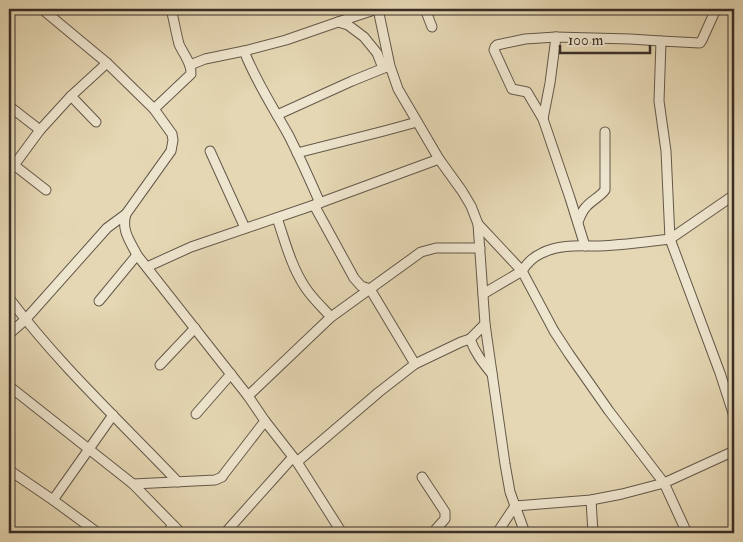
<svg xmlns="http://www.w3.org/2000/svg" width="743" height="542" viewBox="0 0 743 542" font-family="'IM FELL Double Pica',serif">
<rect width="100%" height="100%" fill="#e5d7b3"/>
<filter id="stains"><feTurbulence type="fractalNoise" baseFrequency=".004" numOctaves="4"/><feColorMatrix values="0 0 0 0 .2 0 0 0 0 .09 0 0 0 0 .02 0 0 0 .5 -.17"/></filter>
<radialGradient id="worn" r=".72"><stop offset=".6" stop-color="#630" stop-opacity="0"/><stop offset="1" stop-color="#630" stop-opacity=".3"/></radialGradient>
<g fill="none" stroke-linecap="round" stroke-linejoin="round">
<g stroke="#64584a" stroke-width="11">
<g id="minor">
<path d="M 42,9 L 107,63 L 154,109 L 172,134 L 173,140 L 171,151 L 126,214 C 121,230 130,241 137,255 L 248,396 L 265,421 L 297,462 L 342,533"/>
<path d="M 378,9 L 390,66 L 398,89 L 439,159 L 462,191 L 471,206 L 478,224 L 485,324 L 505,464 L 510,492 L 525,533"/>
<path d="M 425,9 L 432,27"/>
<path d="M 338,22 L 377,9"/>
<path d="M 244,51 C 256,82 273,107 289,136 C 300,158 310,180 320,203"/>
<path d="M 190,65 L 205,59 L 244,51 L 286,40 L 338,22 L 348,25 L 364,37 L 377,53 L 383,68"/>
<path d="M 71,96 L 96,122"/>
<path d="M 9,106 L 40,130"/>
<path d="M 154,109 L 191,74 C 192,63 183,54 179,44 C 176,33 174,20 171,9"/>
<path d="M 277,115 L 352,81 L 389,66"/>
<path d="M 543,119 L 527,92 L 512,89 L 494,50 L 495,47 L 497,45 L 525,39 L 556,37"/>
<path d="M 210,151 L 245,228"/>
<path d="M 297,153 L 384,131 L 417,122"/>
<path d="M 14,165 L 46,190"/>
<path d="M 9,172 L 40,130 L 71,96 L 107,63"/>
<path d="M 314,205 L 354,278 L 361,286 L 370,289 L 415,364"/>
<path d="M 277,218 C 285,241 291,266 305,287 C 312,298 322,307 331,317"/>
<path d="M 578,222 C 580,217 582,211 586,207 C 592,200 600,197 605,190 L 605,132"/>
<path d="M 478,224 L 522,271 C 527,263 533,257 542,253 C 560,244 580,246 599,246 C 623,245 646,242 670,239 L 720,373 L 734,416"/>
<path d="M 670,239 L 666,151 L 659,101 L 661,41 L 700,43 L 702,40 L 716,9"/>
<path d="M 670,239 L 734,195"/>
<path d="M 585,246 L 570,198 L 543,119 L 550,83 L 556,37 L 630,39 L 661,41"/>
<path d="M 147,267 L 191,247 L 314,205 L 439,159"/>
<path d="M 483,294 L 522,271 L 554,331 L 569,354 L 609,411 L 664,483 L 687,533"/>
<path d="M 9,298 C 59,365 121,422 178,482"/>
<path d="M 99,301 L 137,255"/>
<path d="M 9,334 L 25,320 L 107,228 L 126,214"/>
<path d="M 470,339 C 475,353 483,363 492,374"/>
<path d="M 160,365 L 195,328"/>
<path d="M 9,386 L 133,484 L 181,533"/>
<path d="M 248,396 L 331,317 L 421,252 L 436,248 L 480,248"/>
<path d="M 196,414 L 231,374"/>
<path d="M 297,462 L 379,392 L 415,364 L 461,342 L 470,339 L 485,324"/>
<path d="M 9,470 L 53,500 L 98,533"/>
<path d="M 422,477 L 445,512 L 445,519 L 436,529"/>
<path d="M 133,484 L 215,480 L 222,477 L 224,474 L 265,421"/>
<path d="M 53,500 L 113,415"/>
<path d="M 591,500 L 593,533"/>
<path d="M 167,533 L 173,525"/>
<path d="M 225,533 L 293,457"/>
<path d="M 497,533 L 515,506 L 591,500 L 622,494 L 664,483 L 734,451"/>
</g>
</g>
<use href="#minor" stroke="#eee5ce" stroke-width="9"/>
</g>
<rect width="743" height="542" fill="none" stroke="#e5d7b3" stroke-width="30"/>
<rect x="10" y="10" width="723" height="522" fill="none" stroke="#392e27" stroke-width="2.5"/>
<rect x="15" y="15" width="713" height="512" fill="none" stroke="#392e27"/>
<path d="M560 45v8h90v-8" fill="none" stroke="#392e27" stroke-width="2.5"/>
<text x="568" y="45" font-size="15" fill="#392e27" stroke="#eee5ce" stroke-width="4" paint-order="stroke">100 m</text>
<rect width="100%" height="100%" filter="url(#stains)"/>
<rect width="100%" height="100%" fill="url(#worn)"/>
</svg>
